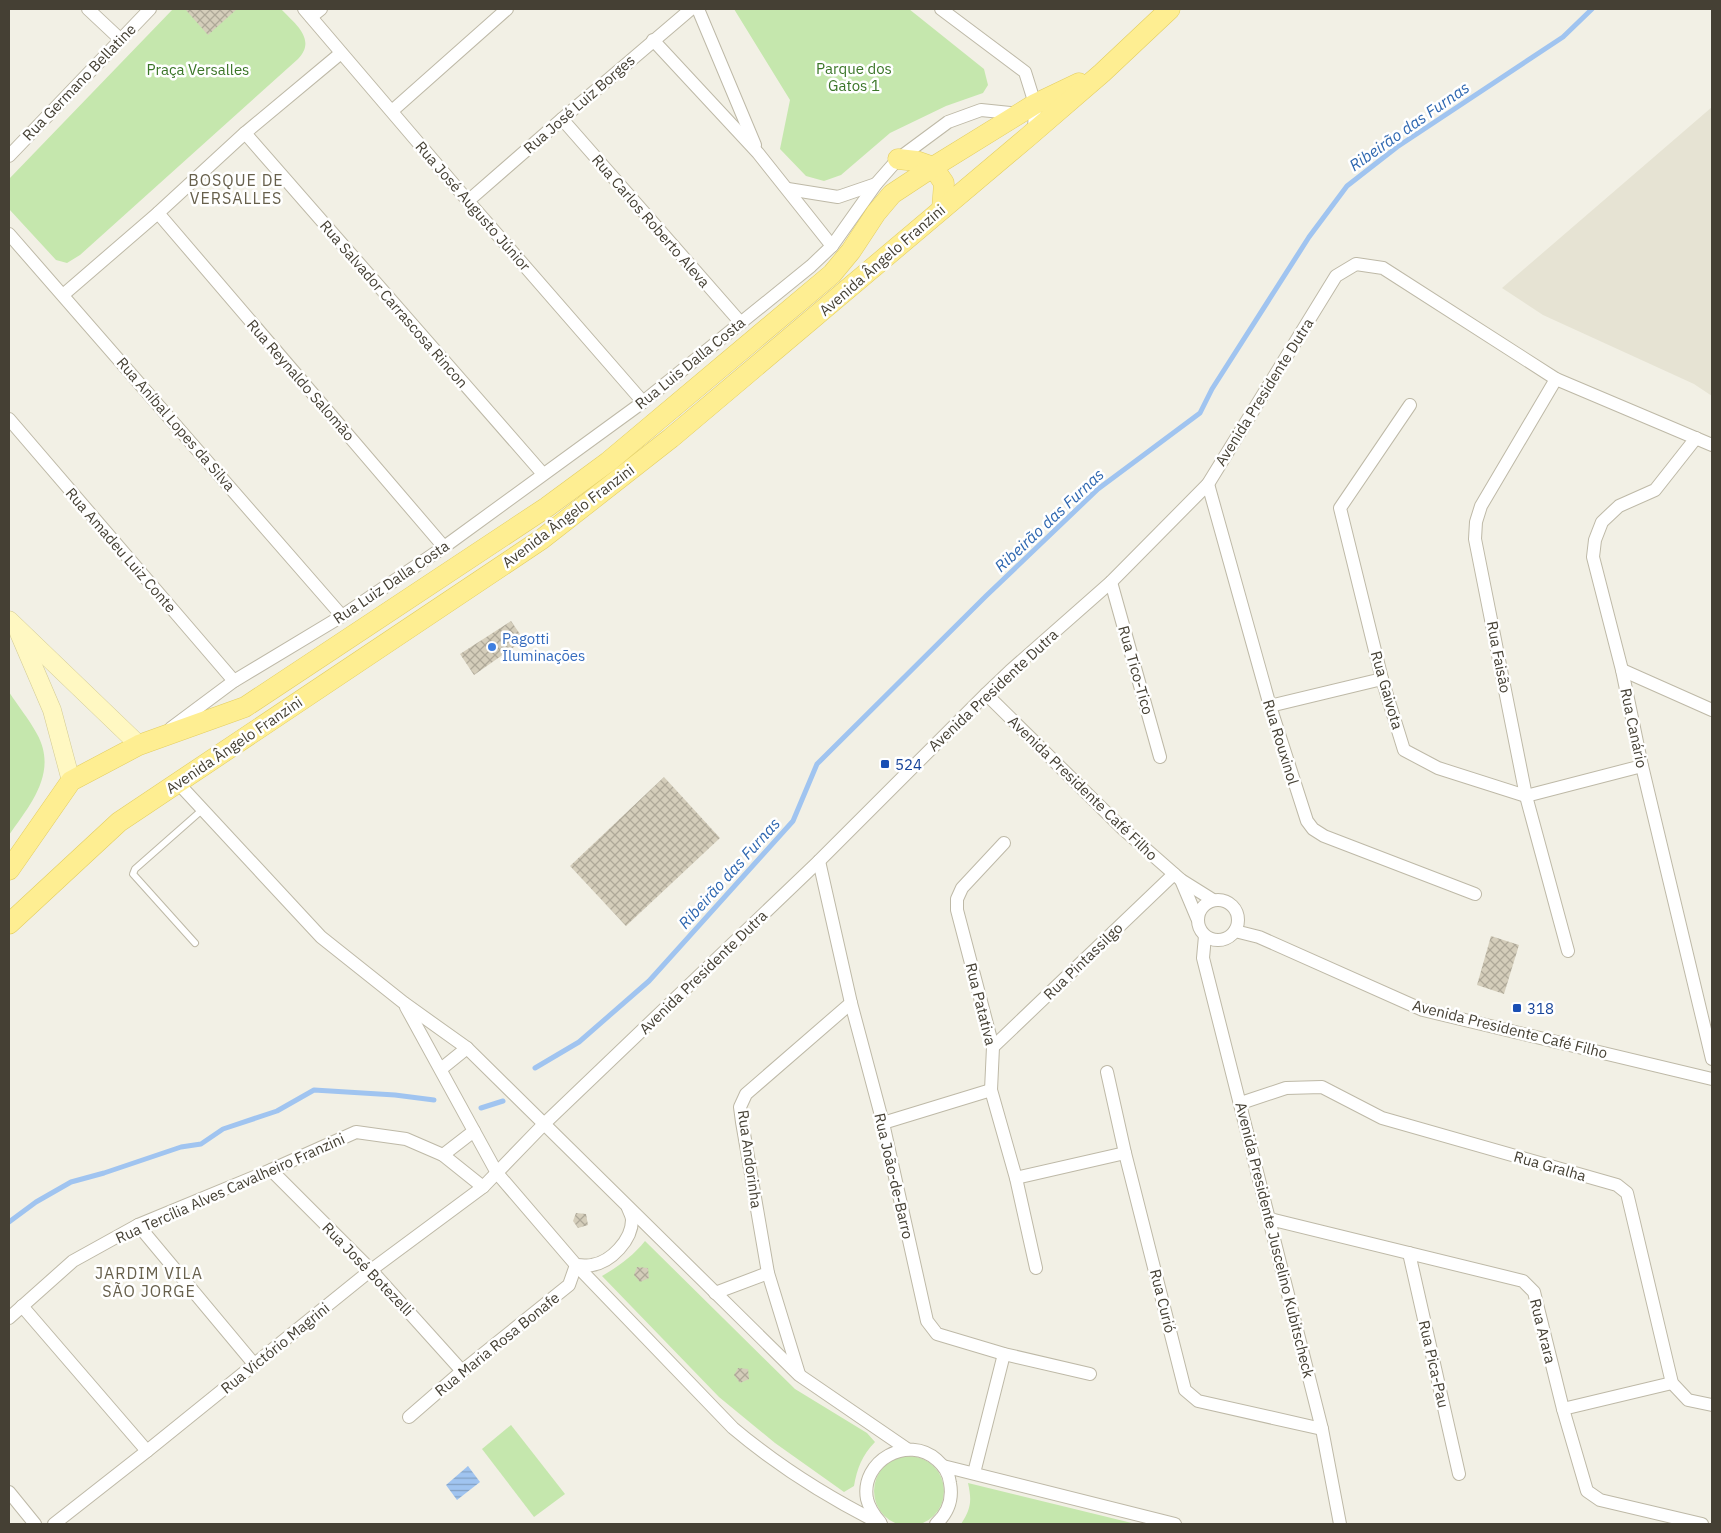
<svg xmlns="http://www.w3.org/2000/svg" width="1721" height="1533" viewBox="0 0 1721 1533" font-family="'IBM Plex Sans',sans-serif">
<defs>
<pattern id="water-rules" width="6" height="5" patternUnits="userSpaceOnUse" patternTransform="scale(1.25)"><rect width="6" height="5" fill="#a0c4f0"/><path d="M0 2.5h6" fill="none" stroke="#84a1c3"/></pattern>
<pattern id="building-cross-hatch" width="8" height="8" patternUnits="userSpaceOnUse" patternTransform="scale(1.25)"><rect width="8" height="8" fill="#d4cdba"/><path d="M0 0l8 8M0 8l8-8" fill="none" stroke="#aea898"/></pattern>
</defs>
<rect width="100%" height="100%" fill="#f2f0e5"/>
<path fill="#e6e3d3" d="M 1712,107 L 1712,396 L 1694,384 L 1543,315 L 1502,288 Z"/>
<g fill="#c5e7ad">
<path d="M 173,9 L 281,9 C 295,24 317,39 298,59 L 80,255 L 67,263 L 56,260 L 9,209 L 9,179 Z"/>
<path d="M 734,9 L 909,9 L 984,69 L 988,85 L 983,93 L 946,106 L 890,133 L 841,175 L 824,181 L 806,176 L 780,149 L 790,100 Z"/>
<path d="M 9,692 C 18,706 29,719 37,734 C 58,772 31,804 9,835 Z"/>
<path d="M 645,1241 L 795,1389 L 867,1433 L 875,1442 C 862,1455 857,1469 854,1486 L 844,1492 L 775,1443 L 719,1397 L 602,1276 C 619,1266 633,1256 645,1241 Z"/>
<path d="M 511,1425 L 565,1494 L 534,1517 L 482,1449 Z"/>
<circle cx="909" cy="1491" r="35"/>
<path d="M 968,1483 L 1136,1524 L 961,1524 C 971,1509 972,1501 968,1483 Z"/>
</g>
<path fill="url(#water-rules)" d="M 468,1466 L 480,1482 L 457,1500 L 446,1485 Z"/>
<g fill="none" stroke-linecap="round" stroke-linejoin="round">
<g stroke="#a0c4f0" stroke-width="5">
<path d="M 535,1068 L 579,1042 L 649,981 L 793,821 L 817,764 L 986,596 L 1098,489 L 1200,413 L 1212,389 L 1309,237 L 1347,186 L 1397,147 L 1563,37 L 1592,9"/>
<path d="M 481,1108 L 503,1101"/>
<path d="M 9,1222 L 36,1202 L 71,1182 L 104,1173 L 181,1147 L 201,1144 L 223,1129 L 277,1111 L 314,1090 L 395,1095 L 434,1100"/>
</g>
</g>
<g fill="url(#building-cross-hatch)">
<path d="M 185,9 L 237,9 L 208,35 Z"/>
<path d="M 511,621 L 524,640 L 474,675 L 460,654 Z"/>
<path d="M 664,777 L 720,838 L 626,926 L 570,866 Z"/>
<path d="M 1491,936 L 1519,945 L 1504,994 L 1477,985 Z"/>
<path d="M 576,1213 L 586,1214 L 588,1225 L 578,1228 L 573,1221 Z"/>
<path d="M 637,1267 L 648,1268 L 649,1278 L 640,1282 L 634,1275 Z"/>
<path d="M 738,1368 L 748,1369 L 749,1379 L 740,1383 L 734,1375 Z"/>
</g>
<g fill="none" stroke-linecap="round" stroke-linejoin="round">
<g stroke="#beb9a7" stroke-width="8">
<path id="lane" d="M 195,943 L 133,874 L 135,869 L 202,810"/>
</g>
<g stroke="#beb9a7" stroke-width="14">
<g id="street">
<path d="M 88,9 L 120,39"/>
<path d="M 304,9 L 468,201 L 643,402"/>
<path d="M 698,9 L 755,145"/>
<path d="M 941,9 L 1025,72 L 1035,104 L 1034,132"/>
<path d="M 311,17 L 321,9"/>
<path d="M 653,40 L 758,153 L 832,246"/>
<path d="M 392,111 L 507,9"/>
<path d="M 562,119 L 741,323"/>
<path d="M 245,133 L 543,474"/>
<path d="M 9,156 L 150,9"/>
<path d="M 788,189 L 838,197 L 876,184"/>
<path d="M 468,201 L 562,119 L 691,9"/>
<path d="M 158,213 L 444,547"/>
<path d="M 9,234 L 342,616"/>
<path d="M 63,295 L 158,213 L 245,133 L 341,53"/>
<path d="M 1556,379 L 1481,506 L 1476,522 L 1475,539 L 1526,796 L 1568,951"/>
<path d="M 1410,405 L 1340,508 L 1382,679 L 1404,750 L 1438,768 L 1526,796 L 1642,766"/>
<path d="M 9,419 L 234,681"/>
<path d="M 1696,438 L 1655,490 L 1619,506 L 1602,522 L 1595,540 L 1593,557 L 1622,670 L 1642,766 L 1712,1059"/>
<path d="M 1208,484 L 1270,706 L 1307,821 L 1313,829 L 1324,836 L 1475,894"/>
<path d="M 1111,582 L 1160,757"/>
<path d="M 1622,670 L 1712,710"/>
<path d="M 986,694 L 1123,829 L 1181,880 L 1213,900"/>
<path d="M 1270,706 L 1382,679"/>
<path d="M 171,728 L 234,681 L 342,616 L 444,547 L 643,402 L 811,266 L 832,246 L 876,184 L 898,159 L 948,122 L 981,110 L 1020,114"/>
<path d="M 178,783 L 321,937 L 404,1003 L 467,1048 L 799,1375 L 907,1449"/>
<path d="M 1004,843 L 962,888 L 957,899 L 957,910 L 993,1047 L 991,1090 L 1016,1178 L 1036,1268"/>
<path d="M 819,861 L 851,1003 L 883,1123 L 927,1321 L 937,1334 L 1004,1354 L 1090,1374"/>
<path d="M 1181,880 L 1197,918"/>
<circle cx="1218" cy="920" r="20"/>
<path d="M 1235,931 L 1259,937 L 1423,1010 L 1712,1079"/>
<path d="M 1205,936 L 1203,958 L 1322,1429 L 1340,1524"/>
<path d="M 406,1007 L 497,1173 L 576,1265 L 733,1428 C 778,1466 829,1498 881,1524"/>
<path d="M 993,1047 L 1174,874"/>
<path d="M 441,1069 L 467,1048"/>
<path d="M 1107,1072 L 1125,1153 L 1185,1390 L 1198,1401 L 1322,1429"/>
<path d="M 1241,1103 L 1286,1088 L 1322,1087 L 1382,1118 L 1617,1185 L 1627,1193 L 1672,1383 L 1688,1400 L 1712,1405"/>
<path d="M 883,1123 L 991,1090"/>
<path d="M 443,1155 L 474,1131"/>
<path d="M 271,1170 L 371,1270 L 462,1371"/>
<path d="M 1016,1178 L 1125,1153"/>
<path d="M 1270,1219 L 1523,1281 L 1534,1292 L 1563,1409 L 1587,1491 L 1600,1500 L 1702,1524"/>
<path d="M 138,1225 L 254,1364"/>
<path d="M 1409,1253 L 1459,1474"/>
<path d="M 768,1273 L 799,1374"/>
<path d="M 715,1293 L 768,1273 L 742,1122 L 740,1107 L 746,1094 L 851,1003"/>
<path d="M 22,1306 L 147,1451"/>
<path d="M 9,1318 L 73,1261 L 138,1225 L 271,1170 L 356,1132 L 406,1139 L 443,1155 L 483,1187"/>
<path d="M 1563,1409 L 1672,1383"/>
<path d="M 409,1417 L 462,1371 L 569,1285 L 576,1265 C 581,1265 587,1266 592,1265 C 611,1262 632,1240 632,1220 C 632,1216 629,1211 628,1208"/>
<path d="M 943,1466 L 1175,1524"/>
<path d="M 974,1473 L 1004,1354"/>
<path d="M 9,1492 L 35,1524"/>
<path d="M 880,1522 C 874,1515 869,1508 867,1499 C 860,1461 908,1434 937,1460 C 944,1466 949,1473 950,1483 C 953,1499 948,1513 936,1524"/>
<path d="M 54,1524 L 147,1451 L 371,1270 L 483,1187 L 544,1124 L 819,861 L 986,694 L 1010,671 L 1111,582 L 1208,484 L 1336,276 L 1356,264 L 1383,268 L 1556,379 L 1712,445"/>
</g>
</g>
<g stroke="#d3cb94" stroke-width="19">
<g id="secondary">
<path d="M 9,620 L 139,745"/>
<path d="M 19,633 L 52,710 L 71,781"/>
</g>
</g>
<g stroke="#e3ce61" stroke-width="21">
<g id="primary">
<path d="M 898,159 L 916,161 L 933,167 L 944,183 L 942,209"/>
<path d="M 9,870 L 71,781 L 139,745 L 245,707 L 547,507 L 608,462 L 832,274 L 851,251 L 876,213 L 892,194 L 933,167 L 1035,104 L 1079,83"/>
<path d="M 9,924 L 119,822 L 542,539 L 671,438 L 1029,136 L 1102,73 L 1170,9"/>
</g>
</g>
<use href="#lane" stroke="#fff" stroke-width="6"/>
<use href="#street" stroke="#fff" stroke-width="12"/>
<use href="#secondary" stroke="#fff8c2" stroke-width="18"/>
<use href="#primary" stroke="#feee92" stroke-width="20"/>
</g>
<circle fill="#3f7fe0" stroke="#fff" stroke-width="2" cx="492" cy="647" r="5"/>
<g fill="#1a4fb4" stroke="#fff" stroke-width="2">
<rect x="880" y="759" width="10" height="10" rx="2.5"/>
<rect x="1512" y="1003" width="10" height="10" rx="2.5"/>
</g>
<g text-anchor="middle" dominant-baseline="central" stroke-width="5" stroke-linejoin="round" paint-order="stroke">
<g font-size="15" fill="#3b7628" stroke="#fff">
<text x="854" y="68">Parque dos<tspan x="854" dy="17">Gatos 1</tspan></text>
<text x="198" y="69">Praça Versalles</text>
</g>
<g font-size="15" fill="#454034" stroke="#fff">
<text transform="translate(79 82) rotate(-46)">Rua Germano Bellatine</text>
<text transform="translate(579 104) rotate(-41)">Rua José Luiz Borges</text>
<text transform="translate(473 206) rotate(49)">Rua José Augusto Júnior</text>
<text transform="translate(651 221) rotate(49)">Rua Carlos Roberto Aleva</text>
<text transform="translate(882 260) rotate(-41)">Avenida Ângelo Franzini</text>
<text transform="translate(394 304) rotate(49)">Rua Salvador Carrascosa Rincon</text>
<text transform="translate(690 363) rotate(-39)">Rua Luis Dalla Costa</text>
<text transform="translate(301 380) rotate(49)">Rua Reynaldo Salomão</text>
<text transform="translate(1264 392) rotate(-58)">Avenida Presidente Dutra</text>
<text transform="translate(176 424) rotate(49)">Rua Aníbal Lopes da Silva</text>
<text transform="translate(568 516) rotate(-37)">Avenida Ângelo Franzini</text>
<text transform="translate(121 550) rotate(49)">Rua Amadeu Luiz Conte</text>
<text transform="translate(391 582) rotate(-34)">Rua Luiz Dalla Costa</text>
<text transform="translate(1499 657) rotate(79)">Rua Faisão</text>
<text transform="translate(1136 670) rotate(74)">Rua Tico-Tico</text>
<text transform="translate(993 690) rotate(-43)">Avenida Presidente Dutra</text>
<text transform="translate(1387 690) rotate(74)">Rua Gaivota</text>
<text transform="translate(1634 728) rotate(78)">Rua Canário</text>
<text transform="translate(1281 742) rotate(73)">Rua Rouxinol</text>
<text transform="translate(234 745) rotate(-34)">Avenida Ângelo Franzini</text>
<text transform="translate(1083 788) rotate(44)">Avenida Presidente Café Filho</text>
<text transform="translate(1083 961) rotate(-44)">Rua Pintassilgo</text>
<text transform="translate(703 972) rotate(-44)">Avenida Presidente Dutra</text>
<text transform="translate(981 1004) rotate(76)">Rua Patativa</text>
<text transform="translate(1510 1029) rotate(14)">Avenida Presidente Café Filho</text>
<text transform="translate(750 1159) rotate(82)">Rua Andorinha</text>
<text transform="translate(1550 1166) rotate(16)">Rua Gralha</text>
<text transform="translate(894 1176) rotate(77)">Rua João-de-Barro</text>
<text transform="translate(230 1188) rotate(-24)">Rua Tercília Alves Cavalheiro Franzini</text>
<text transform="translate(1275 1240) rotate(76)">Avenida Presidente Juscelino Kubitscheck</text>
<text transform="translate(368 1269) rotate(46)">Rua José Botezelli</text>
<text transform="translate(1163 1301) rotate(76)">Rua Curió</text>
<text transform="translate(1543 1331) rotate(76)">Rua Arara</text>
<text transform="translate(497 1344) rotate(-39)">Rua Maria Rosa Bonafe</text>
<text transform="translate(275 1348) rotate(-39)">Rua Victório Magrini</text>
<text transform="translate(1434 1364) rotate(77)">Rua Pica-Pau</text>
</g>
<g font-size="15" fill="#366cbe" stroke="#fff" text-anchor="start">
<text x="502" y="638">Pagotti<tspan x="502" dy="17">Iluminações</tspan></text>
</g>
<g font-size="15" fill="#164399" stroke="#fff" text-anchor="start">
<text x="895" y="764">524</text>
<text x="1527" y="1008">318</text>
</g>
<g font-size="16" font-style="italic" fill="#2e67b0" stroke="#fff">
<text transform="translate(1409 126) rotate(-35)">Ribeirão das Furnas</text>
<text transform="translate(1049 520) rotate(-43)">Ribeirão das Furnas</text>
<text transform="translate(729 873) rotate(-48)">Ribeirão das Furnas</text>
</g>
<g font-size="16" letter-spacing="1" fill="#67604c" stroke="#fff">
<text x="236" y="180">BOSQUE DE<tspan x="236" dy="18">VERSALLES</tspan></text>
<text x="149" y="1273">JARDIM VILA<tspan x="149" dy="18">SÃO JORGE</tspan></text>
</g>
</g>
<rect width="1721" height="1533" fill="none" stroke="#454034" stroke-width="20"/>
</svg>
